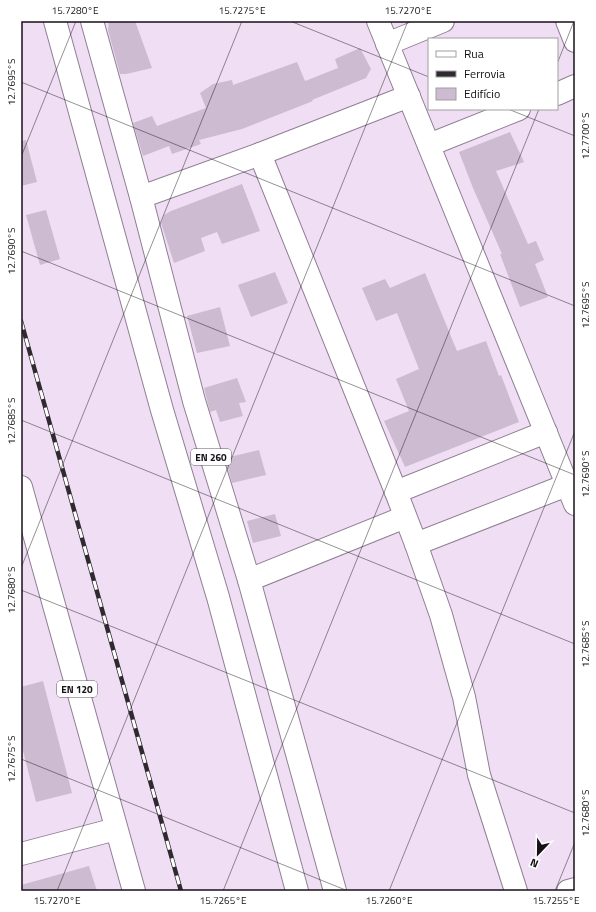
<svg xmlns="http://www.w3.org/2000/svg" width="596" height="912" viewBox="0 0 596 912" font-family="'Titillium Web',sans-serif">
<rect width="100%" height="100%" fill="#f0def5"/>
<g fill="#ccbbd1">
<path d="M 109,21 L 135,21 L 152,68 L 126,74 L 120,74 L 108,30 Z"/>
<path d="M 360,48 L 371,69 L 366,78 L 312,100 L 313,101 L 242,129 L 199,140 L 201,144 L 172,154 L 169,146 L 143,156 L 133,123 L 152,116 L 157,126 L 206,108 L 200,93 L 213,84 L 232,80 L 233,85 L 297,62 L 305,81 L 338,68 L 335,59 Z"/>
<path d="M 510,132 L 524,162 L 496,171 L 528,244 L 536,241 L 544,260 L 535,264 L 548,297 L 520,307 L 500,254 L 502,254 L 473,188 L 459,152 Z"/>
<path d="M 26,140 L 37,182 L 21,186 L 21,141 Z"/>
<path d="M 242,184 L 260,231 L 222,244 L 217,232 L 201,238 L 205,251 L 174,263 L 161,223 L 164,215 L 171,211 Z"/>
<path d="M 46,210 L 60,259 L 40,265 L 26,215 Z"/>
<path d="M 275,272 L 288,303 L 251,317 L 238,285 Z"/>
<path d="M 425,273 L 457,351 L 486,341 L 499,376 L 501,375 L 519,422 L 405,467 L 384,421 L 409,411 L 396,379 L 419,369 L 397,313 L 376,321 L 362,288 L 385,279 L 390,288 Z"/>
<path d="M 220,307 L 230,346 L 197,353 L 187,316 Z"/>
<path d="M 237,378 L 246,402 L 239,403 L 243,416 L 220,422 L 216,410 L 210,412 L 204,388 Z"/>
<path d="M 259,450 L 266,475 L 232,483 L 225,458 Z"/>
<path d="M 275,514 L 281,536 L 253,543 L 247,521 Z"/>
<path d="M 43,681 L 72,793 L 36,802 L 21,743 L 21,687 Z"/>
<path d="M 89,866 L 97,891 L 21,891 L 21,885 Z"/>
</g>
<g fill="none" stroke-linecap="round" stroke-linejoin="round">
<g stroke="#8f7f93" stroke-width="24">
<g id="minor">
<path d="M 378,21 L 575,504"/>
<path d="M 567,21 L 575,41"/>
<path d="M 387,44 L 443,21"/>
<path d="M 557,94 L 575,86"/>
<path d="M 429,145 L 519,109"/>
<path d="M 260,154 L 396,492 L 416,544 L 441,615 L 464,697 L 479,775 L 516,891"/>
<path d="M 141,197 L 260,154 L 409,96"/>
<path d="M 396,492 L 546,432"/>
<path d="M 416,544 L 567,485"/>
<path d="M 249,580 L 405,517"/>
<path d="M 21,854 L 116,829"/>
<path d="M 568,891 L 575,889"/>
</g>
</g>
<g stroke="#8f7f93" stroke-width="24">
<g id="major">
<path d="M 55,21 L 162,410 L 218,597 L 297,891"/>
<path d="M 92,21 L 141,197 L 194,401 L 249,580 L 335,891"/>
<path d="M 21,487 L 134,891"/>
</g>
</g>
<use href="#minor" stroke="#fff" stroke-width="22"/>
<use href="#major" stroke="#fff" stroke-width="22"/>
<g stroke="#312932" stroke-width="4.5">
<path id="rail" d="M 21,321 L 181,891"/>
</g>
<use href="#rail" stroke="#fff" stroke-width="3" stroke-dasharray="9" stroke-linecap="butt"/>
</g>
<path fill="none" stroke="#161017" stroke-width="1" stroke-opacity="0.45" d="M 290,21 L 429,77M 557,64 L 574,21M 21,82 L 575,306M 508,109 L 575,136M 21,157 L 76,21M 21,251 L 575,475M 21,420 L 575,644M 21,568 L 242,21M 21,590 L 575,813M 21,759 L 348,891M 57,891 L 408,21M 223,891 L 539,109M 389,891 L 575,431M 555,891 L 575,842"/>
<g text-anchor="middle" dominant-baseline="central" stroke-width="3.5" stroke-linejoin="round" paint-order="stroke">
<g fill="#fff" stroke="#5c585d" stroke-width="1">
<rect x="191" y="449" width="40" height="16" rx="3"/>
<rect x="57" y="681" width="40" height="16" rx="3"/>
</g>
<g font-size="10" font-weight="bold" fill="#161017">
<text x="211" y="457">EN 260</text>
<text x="77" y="689">EN 120</text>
</g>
</g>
<rect width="596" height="912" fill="none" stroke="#ffffff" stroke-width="44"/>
<rect x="428" y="38" width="130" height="72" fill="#ffffff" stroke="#a29fa2"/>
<rect x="436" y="51" width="20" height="6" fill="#ffffff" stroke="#a29fa2"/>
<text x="464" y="58" font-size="12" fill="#161017">Rua</text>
<rect x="436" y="71" width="20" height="6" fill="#312932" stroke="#a29fa2"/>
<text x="464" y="78" font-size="12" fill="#161017">Ferrovia</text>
<rect x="436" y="88" width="20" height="12" fill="#ccbbd1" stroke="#a29fa2"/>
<text x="464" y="98" font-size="12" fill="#161017">Edifício</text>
<g transform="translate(538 854) rotate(202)" stroke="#ffffff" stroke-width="3" paint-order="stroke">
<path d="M0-3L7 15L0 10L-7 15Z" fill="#161017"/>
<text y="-6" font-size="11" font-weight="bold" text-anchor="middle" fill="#161017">N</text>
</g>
<rect x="22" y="22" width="552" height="868" fill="none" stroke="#161017" stroke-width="1.5"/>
<g font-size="10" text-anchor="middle" fill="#161017">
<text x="75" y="14">15.7280°E</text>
<text x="242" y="14">15.7275°E</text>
<text x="408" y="14">15.7270°E</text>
<text transform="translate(11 82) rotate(-90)" y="4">12.7695°S</text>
<text transform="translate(585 136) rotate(-90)" y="4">12.7700°S</text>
<text transform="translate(11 251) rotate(-90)" y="4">12.7690°S</text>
<text transform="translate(585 305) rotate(-90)" y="4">12.7695°S</text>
<text transform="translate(11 421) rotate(-90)" y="4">12.7685°S</text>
<text transform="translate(585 474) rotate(-90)" y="4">12.7690°S</text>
<text transform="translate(11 590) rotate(-90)" y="4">12.7680°S</text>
<text transform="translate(585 644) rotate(-90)" y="4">12.7685°S</text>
<text transform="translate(11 759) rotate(-90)" y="4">12.7675°S</text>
<text transform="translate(585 813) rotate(-90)" y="4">12.7680°S</text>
<text x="57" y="904">15.7270°E</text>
<text x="223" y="904">15.7265°E</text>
<text x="389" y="904">15.7260°E</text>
<text x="556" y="904">15.7255°E</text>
</g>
</svg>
